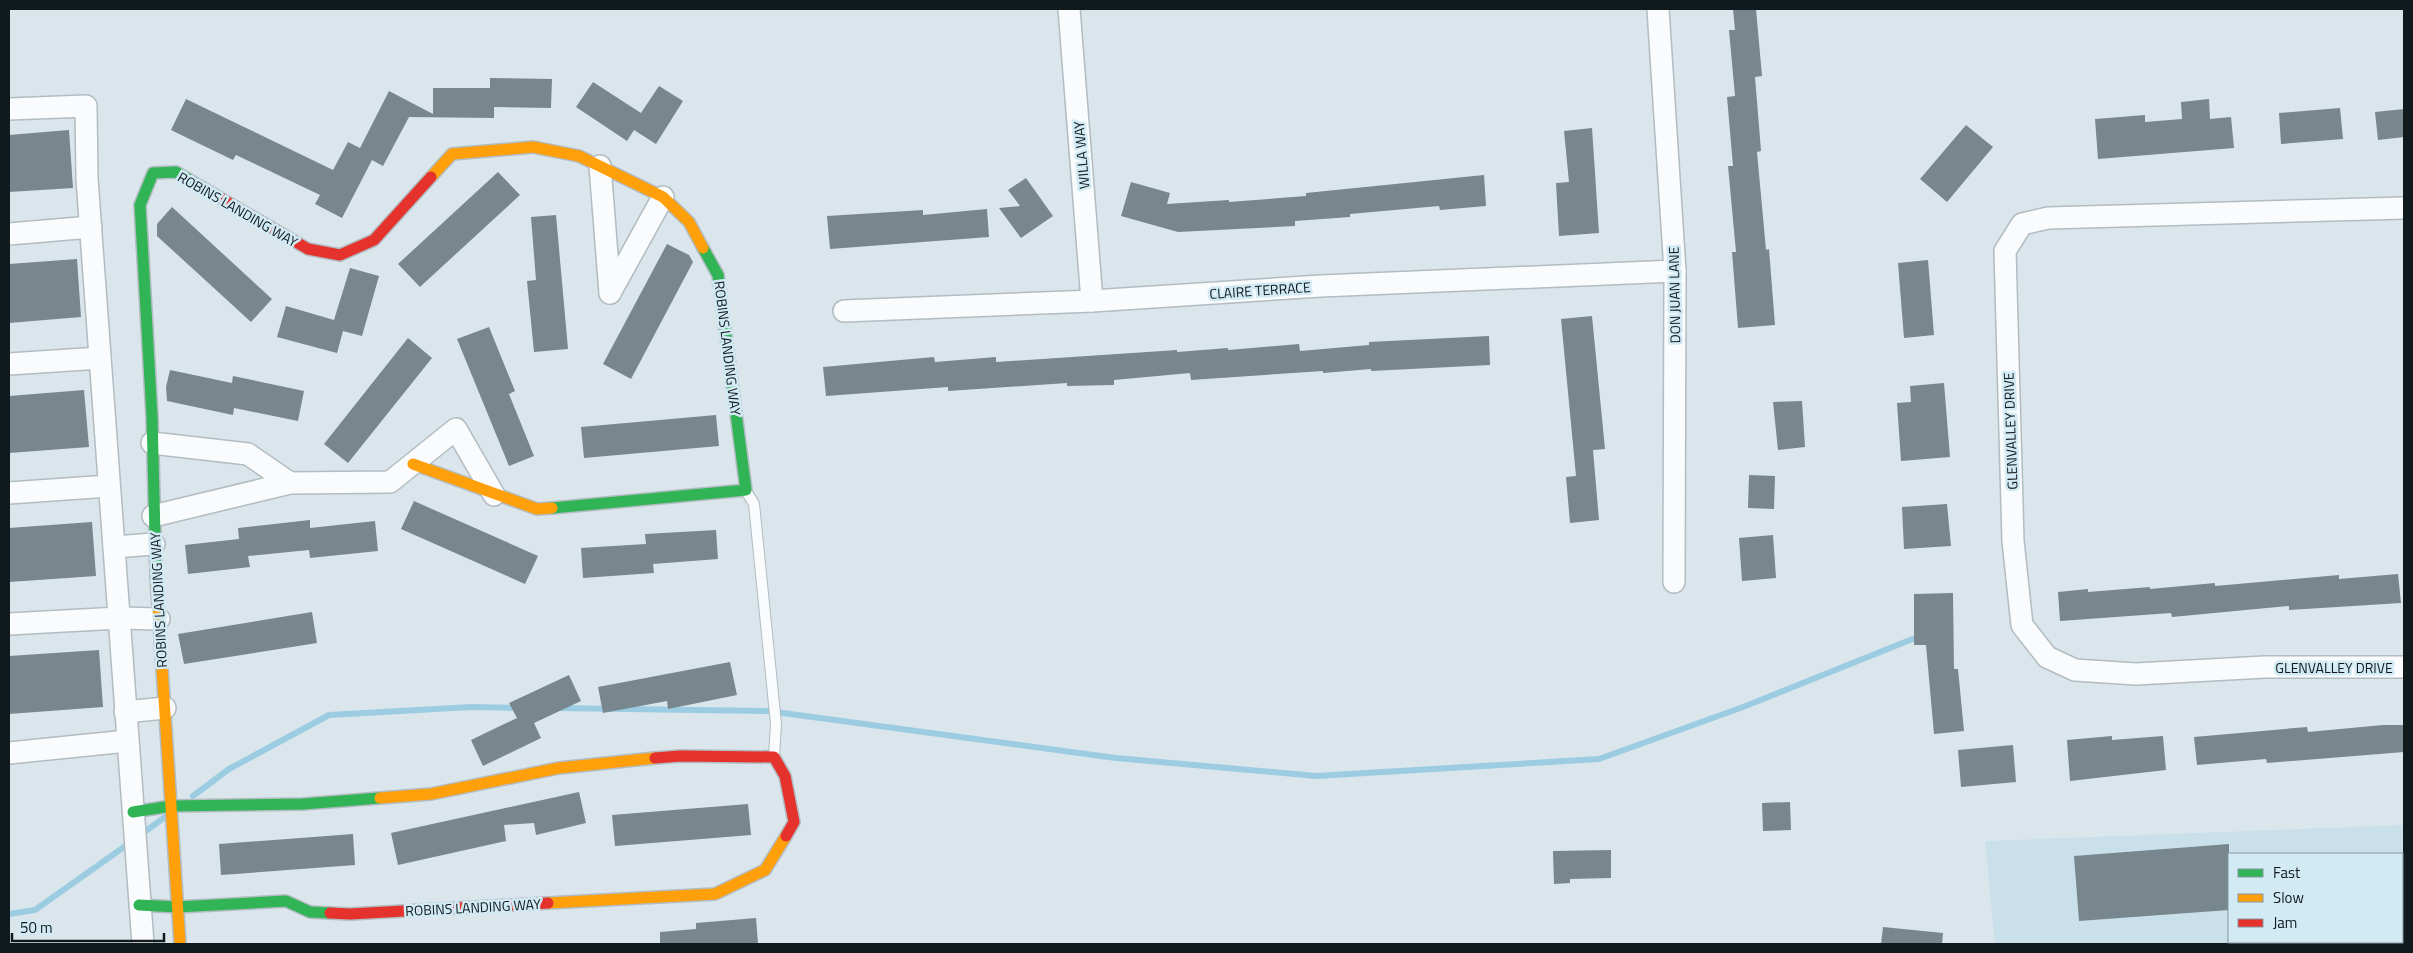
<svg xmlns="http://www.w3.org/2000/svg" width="2413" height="953" viewBox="0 0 2413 953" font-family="'Titillium Web',sans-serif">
<rect width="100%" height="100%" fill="#dae6ec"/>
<path fill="#c9e0ea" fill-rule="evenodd" d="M 2404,825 L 2404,944 L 1995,944 L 1985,841 ZM 2229,854 L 2402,854 L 2402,942 L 2229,942 Z"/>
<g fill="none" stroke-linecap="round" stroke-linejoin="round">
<g stroke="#9ccce1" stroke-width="6">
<path d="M 558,708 L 768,711 L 1116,758 L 1316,776 L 1599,759 L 1743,707 L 1920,636"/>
<path d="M 193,796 L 229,769 L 329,715 L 471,707 L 520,708"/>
<path d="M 139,836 L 165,817"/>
<path d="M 9,914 L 35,910 L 131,842"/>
</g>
</g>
<g fill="#78878d">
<path d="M 1733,9 L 1756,9 L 1762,76 L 1755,77 L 1761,151 L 1757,152 L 1766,250 L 1769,249 L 1775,325 L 1738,328 L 1732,252 L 1736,252 L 1728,166 L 1733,166 L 1727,97 L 1735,96 L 1729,30 L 1735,30 Z"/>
<path d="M 490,78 L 552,79 L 551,108 L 494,107 L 494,118 L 409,117 L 383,166 L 372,160 L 342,218 L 315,204 L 320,195 L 236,155 L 233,160 L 171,130 L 186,99 L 333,170 L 348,142 L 360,148 L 389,91 L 433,114 L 433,88 L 490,88 Z"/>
<path d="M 593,82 L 641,113 L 659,86 L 683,101 L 656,144 L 634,130 L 627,141 L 576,107 Z"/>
<path d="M 2209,99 L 2210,119 L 2231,117 L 2234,148 L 2098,159 L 2095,119 L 2145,115 L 2145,122 L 2182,119 L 2181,102 Z"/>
<path d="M 2340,108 L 2343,139 L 2281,144 L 2279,113 Z"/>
<path d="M 2404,109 L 2404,137 L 2378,140 L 2375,112 Z"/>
<path d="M 1966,125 L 1993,147 L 1947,202 L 1920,179 Z"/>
<path d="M 1592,128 L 1599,233 L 1559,236 L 1556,183 L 1569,182 L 1564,131 Z"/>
<path d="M 69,130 L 73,188 L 9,192 L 9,135 Z"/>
<path d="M 498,172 L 520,195 L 420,287 L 398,264 Z"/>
<path d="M 1484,175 L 1486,206 L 1440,210 L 1439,206 L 1350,214 L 1350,217 L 1295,221 L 1295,226 L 1178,232 L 1121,216 L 1131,182 L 1170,193 L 1167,204 L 1229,200 L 1229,202 L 1306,196 L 1306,193 Z"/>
<path d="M 1026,178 L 1053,216 L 1021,238 L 999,208 L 1020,206 L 1008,190 Z"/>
<path d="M 172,207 L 272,299 L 251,322 L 157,236 L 157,224 Z"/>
<path d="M 987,209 L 989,237 L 830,249 L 827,216 L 923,210 L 923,215 Z"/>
<path d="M 556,215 L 568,349 L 534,352 L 527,281 L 536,280 L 531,217 Z"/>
<path d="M 667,244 L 689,255 L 693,262 L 631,379 L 603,364 Z"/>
<path d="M 77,259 L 81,317 L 9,323 L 9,264 Z"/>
<path d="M 1928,260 L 1934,335 L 1904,338 L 1898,263 Z"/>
<path d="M 350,268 L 379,276 L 362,336 L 343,331 L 337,353 L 277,337 L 286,306 L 334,320 Z"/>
<path d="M 1592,316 L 1605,449 L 1593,450 L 1599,520 L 1570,523 L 1566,477 L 1576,476 L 1561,319 Z"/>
<path d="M 489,327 L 515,391 L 509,394 L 534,456 L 509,466 L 457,339 Z"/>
<path d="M 1489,336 L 1490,365 L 1371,371 L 1371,369 L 1323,373 L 1323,371 L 1191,380 L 1190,373 L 1114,380 L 1114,385 L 1067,386 L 1067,383 L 948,391 L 948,387 L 826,396 L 823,367 L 934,357 L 935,362 L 996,357 L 996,362 L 1177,350 L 1177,352 L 1228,348 L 1228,350 L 1299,344 L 1300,351 L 1369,345 L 1369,342 Z"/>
<path d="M 408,338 L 432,358 L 348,463 L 324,444 Z"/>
<path d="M 170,370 L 232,383 L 233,376 L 304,391 L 298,421 L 234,408 L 233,415 L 167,401 L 166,387 Z"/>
<path d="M 1944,383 L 1950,457 L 1901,461 L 1897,403 L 1911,402 L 1910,386 Z"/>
<path d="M 84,390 L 89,447 L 9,453 L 9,396 Z"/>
<path d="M 1802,401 L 1805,447 L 1778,450 L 1773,402 Z"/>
<path d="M 716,415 L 719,446 L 584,458 L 581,427 Z"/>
<path d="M 1749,475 L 1775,476 L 1774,509 L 1748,508 Z"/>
<path d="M 414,501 L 538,556 L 525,584 L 401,529 Z"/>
<path d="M 1947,504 L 1951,546 L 1904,549 L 1902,507 Z"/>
<path d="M 310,520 L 310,528 L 375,521 L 378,551 L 310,558 L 309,550 L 248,556 L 250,567 L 188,574 L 185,545 L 239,539 L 238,528 Z"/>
<path d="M 92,522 L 96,576 L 9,582 L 9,528 Z"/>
<path d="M 716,530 L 718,559 L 653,564 L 654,573 L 583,578 L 581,548 L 646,544 L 645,534 Z"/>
<path d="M 1773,535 L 1776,578 L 1742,581 L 1739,538 Z"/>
<path d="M 2398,574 L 2401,603 L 2289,610 L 2289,606 L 2172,617 L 2171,613 L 2060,621 L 2058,592 L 2088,589 L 2088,592 L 2150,587 L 2150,589 L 2215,583 L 2215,586 L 2339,575 L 2339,579 Z"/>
<path d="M 1953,593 L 1954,669 L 1958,669 L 1964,731 L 1934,734 L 1926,645 L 1914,645 L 1914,594 Z"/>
<path d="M 312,612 L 317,643 L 184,664 L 178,634 Z"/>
<path d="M 99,650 L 103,707 L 9,714 L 9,656 Z"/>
<path d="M 730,662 L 737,695 L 668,709 L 667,701 L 603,713 L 598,687 Z"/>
<path d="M 569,675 L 581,701 L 534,723 L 541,738 L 483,766 L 471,740 L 517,718 L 509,703 Z"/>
<path d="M 2383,725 L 2404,725 L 2404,752 L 2267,763 L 2266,759 L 2197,765 L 2194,737 L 2307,727 L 2308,732 Z"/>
<path d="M 2112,736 L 2112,740 L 2163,736 L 2166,770 L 2070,781 L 2067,740 Z"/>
<path d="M 2013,745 L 2016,782 L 1961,787 L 1958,750 Z"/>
<path d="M 579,792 L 586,823 L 536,835 L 534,823 L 504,825 L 506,841 L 398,865 L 391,833 Z"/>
<path d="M 1790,802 L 1791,830 L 1763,831 L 1762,803 Z"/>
<path d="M 748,804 L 751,835 L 615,846 L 612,815 Z"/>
<path d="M 353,834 L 355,865 L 221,875 L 219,844 Z"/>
<path d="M 2229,844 L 2229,910 L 2079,921 L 2074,856 Z"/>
<path d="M 1611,850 L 1611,878 L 1570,879 L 1570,883 L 1554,884 L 1553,851 Z"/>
<path d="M 756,918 L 758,944 L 660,944 L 660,932 L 696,929 L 696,923 Z"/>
<path d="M 1883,927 L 1943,933 L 1942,944 L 1881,944 Z"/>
</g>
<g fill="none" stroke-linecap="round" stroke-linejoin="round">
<g stroke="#b2bcc1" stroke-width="12">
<path id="lane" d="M 746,491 L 754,504 L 776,724 L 774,756"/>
</g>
<g stroke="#b2bcc1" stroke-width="24">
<g id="street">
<path d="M 1069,9 L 1092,301"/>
<path d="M 1658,9 L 1675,271 L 1674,582"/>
<path d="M 9,109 L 86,106 L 87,179 L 143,944"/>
<path d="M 600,166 L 610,293"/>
<path d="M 2404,208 L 2048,218 L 2022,224 L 2005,251 L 2013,541 L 2022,625 L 2047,657 L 2075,670 L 2136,674 L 2265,667 L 2404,667"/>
<path d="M 9,234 L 91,227"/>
<path d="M 610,293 L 663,197"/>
<path d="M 844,311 L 1092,301 L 1321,286 L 1675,271"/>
<path d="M 9,364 L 100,358"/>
<path d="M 152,443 L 248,454 L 290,483"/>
<path d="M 9,493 L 109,486"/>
<path d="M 153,516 L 290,483 L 390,482 L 456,429 L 494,495"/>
<path d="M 114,547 L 154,544"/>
<path d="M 9,624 L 119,618 L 159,619"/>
<path d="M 125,712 L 165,708"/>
<path d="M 9,753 L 127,741"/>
</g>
</g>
<g stroke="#b2bcc1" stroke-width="14">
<g id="fast">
<path d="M 552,508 L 746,490 L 718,275 L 703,248"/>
<path d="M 156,576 L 152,416 L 140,205 L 153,173 L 176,172 L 215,195"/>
<path d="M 133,812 L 171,806 L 303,804 L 380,798"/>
<path d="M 139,905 L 177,907 L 286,901 L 310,912 L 330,913"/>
</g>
</g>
<g stroke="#b2bcc1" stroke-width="14">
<g id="slow">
<path d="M 431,177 L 452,154 L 533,147 L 579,156 L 663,197 L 689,222 L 703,248"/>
<path d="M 413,464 L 537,509 L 552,508"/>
<path d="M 156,576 L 180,944"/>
<path d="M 380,798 L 431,794 L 559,768 L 655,758"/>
<path d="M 548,903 L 715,894 L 765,870 L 786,836"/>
</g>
</g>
<g stroke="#b2bcc1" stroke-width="14">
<g id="jam">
<path d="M 215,195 L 308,249 L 340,255 L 374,240 L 431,177"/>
<path d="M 655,758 L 680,756 L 774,757 L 785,776 L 794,822 L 786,836"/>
<path d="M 330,913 L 350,914 L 548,903"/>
</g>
</g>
<use href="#lane" stroke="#f9fbfc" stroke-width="10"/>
<use href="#street" stroke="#f9fbfc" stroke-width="21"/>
<use href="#fast" stroke="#30b455" stroke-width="11"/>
<use href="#slow" stroke="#ff9f0a" stroke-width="11"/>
<use href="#jam" stroke="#e5322d" stroke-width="11"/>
</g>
<g text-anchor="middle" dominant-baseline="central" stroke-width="5" stroke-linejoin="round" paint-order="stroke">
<g font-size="14" fill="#10191c" stroke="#d2eaf4">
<text transform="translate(1081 155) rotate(-95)">WILLA WAY</text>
<text transform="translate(238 209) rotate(30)">ROBINS LANDING WAY</text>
<text transform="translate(1260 290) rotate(-4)">CLAIRE TERRACE</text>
<text transform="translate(1674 295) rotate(-91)">DON JUAN LANE</text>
<text transform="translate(728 348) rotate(83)">ROBINS LANDING WAY</text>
<text transform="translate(2010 431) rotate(-92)">GLENVALLEY DRIVE</text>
<text transform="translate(158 600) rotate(-93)">ROBINS LANDING WAY</text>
<text x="2334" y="667">GLENVALLEY DRIVE</text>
<text transform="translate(473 907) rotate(-3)">ROBINS LANDING WAY</text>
</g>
</g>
<rect width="2413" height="953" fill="none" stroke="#10191c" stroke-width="20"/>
<rect x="2228" y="853" width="175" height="90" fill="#d2eaf4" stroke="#84969e"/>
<rect x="2238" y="869" width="25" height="8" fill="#30b455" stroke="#84969e"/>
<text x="2273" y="878" font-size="15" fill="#10191c">Fast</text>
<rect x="2238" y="894" width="25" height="8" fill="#ff9f0a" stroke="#84969e"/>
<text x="2273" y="903" font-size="15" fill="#10191c">Slow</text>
<rect x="2238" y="919" width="25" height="8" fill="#e5322d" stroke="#84969e"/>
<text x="2273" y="928" font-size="15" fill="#10191c">Jam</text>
<path d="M12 933v8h152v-8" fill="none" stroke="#10191c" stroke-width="2.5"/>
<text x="20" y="933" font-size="15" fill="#10191c" stroke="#d2eaf4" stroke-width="4" paint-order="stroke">50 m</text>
</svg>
